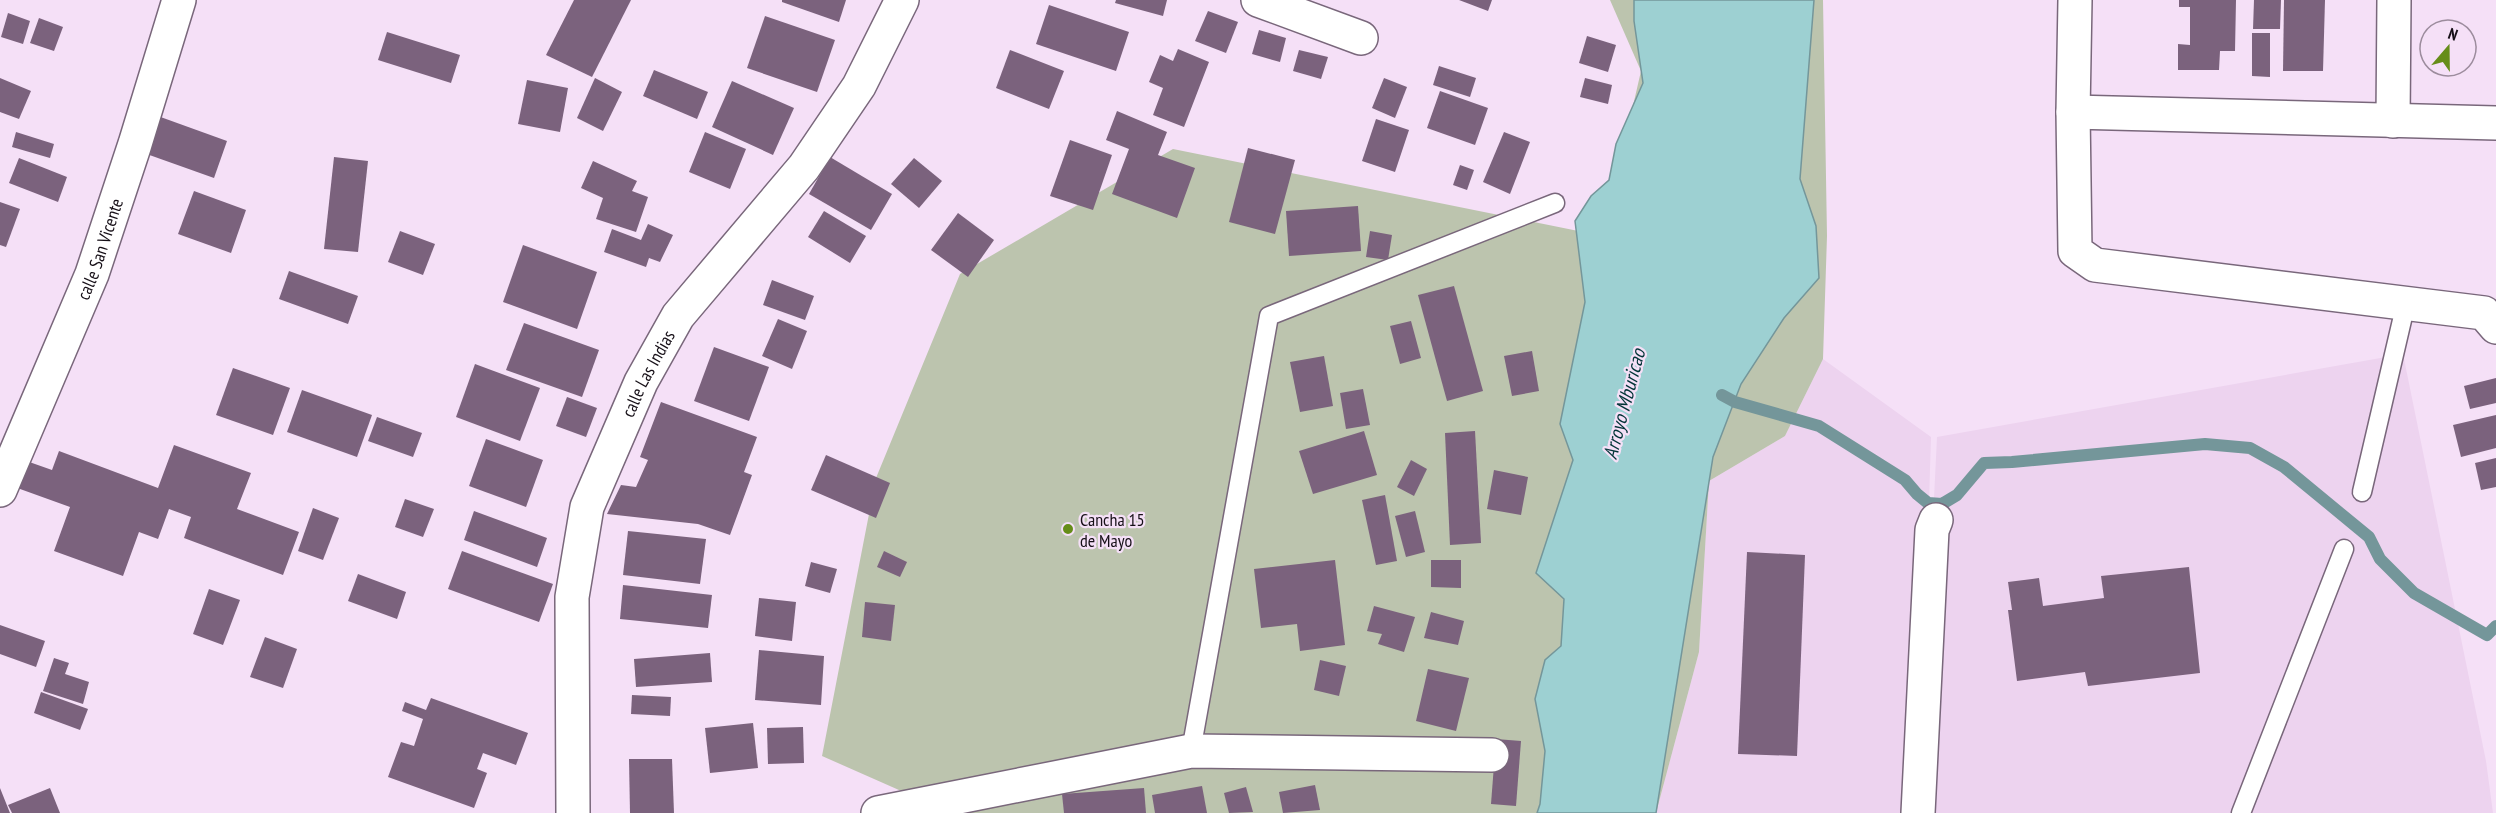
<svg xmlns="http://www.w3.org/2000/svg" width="2496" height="813" viewBox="0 0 2496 813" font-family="'PT Sans Narrow',sans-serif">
<rect width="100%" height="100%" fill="#f5e0f7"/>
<path fill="#edd3ef" d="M 2403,354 L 2486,761 L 2493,813 L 1656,813 L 1699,652 L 1709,481 L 1785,436 L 1823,359 L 1931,437 L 1921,764 L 1937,437 Z"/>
<path fill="#bcc4ae" d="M 1610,0 L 1823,0 L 1827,236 L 1823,359 L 1785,436 L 1709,481 L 1699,652 L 1656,813 L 951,813 L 822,756 L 876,478 L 960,274 L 1173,149 L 1603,236 L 1641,71 Z"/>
<path fill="#9dd0d2" stroke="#74969a" stroke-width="1.5" d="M 1634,0 L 1814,0 L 1800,179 L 1816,226 L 1819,278 L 1784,318 L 1741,384 L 1713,457 L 1656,813 L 1537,813 L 1540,804 L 1545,751 L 1535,699 L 1545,660 L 1561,646 L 1564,599 L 1536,573 L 1573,460 L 1560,424 L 1585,302 L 1575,221 L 1591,196 L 1609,180 L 1616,144 L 1643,83 L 1634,21 Z"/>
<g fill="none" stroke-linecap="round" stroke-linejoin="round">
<path stroke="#74969a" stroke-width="12" d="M 1722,395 L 1735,402 L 1819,426 L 1905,480 L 1917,494 L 1928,503 L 1942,504 L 1957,495 L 1984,463 L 2012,462 L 2205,444 L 2250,448 L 2284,467 L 2369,537 L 2380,559 L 2414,593 L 2487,635 L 2496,626"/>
</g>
<g fill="#7b627d">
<path d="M 574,0 L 631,0 L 592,77 L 546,55 Z"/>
<path d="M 782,0 L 846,0 L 839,22 L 782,2 Z"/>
<path d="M 1116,0 L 1167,0 L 1163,16 L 1115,3 Z"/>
<path d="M 1459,0 L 1492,0 L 1488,11 Z"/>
<path d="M 2179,0 L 2236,0 L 2235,51 L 2220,51 L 2219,70 L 2178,70 L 2178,44 L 2190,45 L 2190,7 L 2179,7 Z"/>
<path d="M 2254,0 L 2281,0 L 2280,29 L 2253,29 Z"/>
<path d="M 2284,0 L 2325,0 L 2323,71 L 2283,71 Z"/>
<path d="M 1049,5 L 1129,32 L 1116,71 L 1036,44 Z"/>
<path d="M 1208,11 L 1238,22 L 1226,53 L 1195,41 Z"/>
<path d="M 8,13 L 30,21 L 23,44 L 1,37 Z"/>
<path d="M 765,16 L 835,40 L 817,92 L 747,68 Z"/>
<path d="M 39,18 L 63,27 L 54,51 L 30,43 Z"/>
<path d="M 1259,30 L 1286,38 L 1280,62 L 1252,54 Z"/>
<path d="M 387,32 L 460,55 L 451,83 L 378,60 Z"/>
<path d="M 2252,33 L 2270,33 L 2270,77 L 2252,76 Z"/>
<path d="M 1587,36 L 1616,45 L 1608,72 L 1579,63 Z"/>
<path d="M 1178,49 L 1209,62 L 1184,127 L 1153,115 L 1163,88 L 1149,82 L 1160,55 L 1173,61 Z"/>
<path d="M 1010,50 L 1064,71 L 1049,109 L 996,88 Z"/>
<path d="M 1299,50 L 1328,57 L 1321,79 L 1293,71 Z"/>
<path d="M 1439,66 L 1476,78 L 1470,97 L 1433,85 Z"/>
<path d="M 654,70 L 708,92 L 697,119 L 643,96 Z"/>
<path d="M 0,78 L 31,91 L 19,119 L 0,112 Z"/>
<path d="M 595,78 L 622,92 L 603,131 L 577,118 Z"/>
<path d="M 1384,78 L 1407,87 L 1395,118 L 1372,108 Z"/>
<path d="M 1585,78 L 1612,85 L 1608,104 L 1580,97 Z"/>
<path d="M 527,80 L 568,88 L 560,132 L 518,124 Z"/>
<path d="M 732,81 L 794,108 L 773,155 L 712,127 Z"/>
<path d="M 1440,91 L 1488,108 L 1475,145 L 1427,128 Z"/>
<path d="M 1117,111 L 1167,132 L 1158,155 L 1195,168 L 1177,218 L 1112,194 L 1129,149 L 1106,140 Z"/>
<path d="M 155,115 L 227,141 L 214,178 L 141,152 Z"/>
<path d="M 1376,119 L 1409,130 L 1395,172 L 1362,161 Z"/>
<path d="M 16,132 L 54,144 L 50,158 L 12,147 Z"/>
<path d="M 705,132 L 746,149 L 730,189 L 689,172 Z"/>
<path d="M 1504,132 L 1530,142 L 1510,194 L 1483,182 Z"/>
<path d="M 1070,140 L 1112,155 L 1093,210 L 1050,196 Z"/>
<path d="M 1248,148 L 1295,160 L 1275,234 L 1229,222 Z"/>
<path d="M 334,157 L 368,161 L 358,252 L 324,249 Z"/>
<path d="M 830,157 L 892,194 L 871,230 L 809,194 Z"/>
<path d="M 19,158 L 67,177 L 58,202 L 9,183 Z"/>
<path d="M 914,158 L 942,181 L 919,208 L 891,184 Z"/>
<path d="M 593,161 L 637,181 L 632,191 L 648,197 L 636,232 L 596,219 L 603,198 L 581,188 Z"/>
<path d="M 1460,165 L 1474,170 L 1467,190 L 1453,185 Z"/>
<path d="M 194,191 L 246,210 L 231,253 L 178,234 Z"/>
<path d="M 0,202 L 20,209 L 6,247 L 0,245 Z"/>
<path d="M 1358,206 L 1361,251 L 1289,256 L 1286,211 Z"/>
<path d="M 824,211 L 866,236 L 850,263 L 808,237 Z"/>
<path d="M 958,213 L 994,240 L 968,277 L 931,250 Z"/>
<path d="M 648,224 L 673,235 L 660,262 L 649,258 L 646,267 L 604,252 L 612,229 L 641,240 Z"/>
<path d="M 400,231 L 435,244 L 423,275 L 388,262 Z"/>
<path d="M 1370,231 L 1392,235 L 1388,260 L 1366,257 Z"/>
<path d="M 523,245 L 597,272 L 577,329 L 503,302 Z"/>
<path d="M 289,271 L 358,296 L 348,324 L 279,299 Z"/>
<path d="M 772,280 L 814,296 L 805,320 L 763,305 Z"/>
<path d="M 1454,286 L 1483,391 L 1447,401 L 1418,295 Z"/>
<path d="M 778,319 L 807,331 L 792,369 L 762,356 Z"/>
<path d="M 1411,321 L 1421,358 L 1400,364 L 1390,326 Z"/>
<path d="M 524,323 L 599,350 L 582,397 L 506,370 Z"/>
<path d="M 714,347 L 769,367 L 749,421 L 694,401 Z"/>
<path d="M 1532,351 L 1539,391 L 1512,396 L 1504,356 Z"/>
<path d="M 1324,356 L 1333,406 L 1300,412 L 1290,362 Z"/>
<path d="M 475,364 L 540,388 L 520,441 L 456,417 Z"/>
<path d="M 233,368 L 290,388 L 273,435 L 216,415 Z"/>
<path d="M 2496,378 L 2496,403 L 2470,409 L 2464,386 Z"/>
<path d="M 1363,389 L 1370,425 L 1346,429 L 1340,393 Z"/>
<path d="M 302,390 L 372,415 L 357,457 L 287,432 Z"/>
<path d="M 567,397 L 597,408 L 586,437 L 556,426 Z"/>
<path d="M 661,402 L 757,437 L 744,472 L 752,475 L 730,535 L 698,524 L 607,514 L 621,485 L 636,487 L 648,460 L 640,457 Z"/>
<path d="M 2496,415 L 2496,448 L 2461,457 L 2453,425 Z"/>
<path d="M 377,417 L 422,433 L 413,457 L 368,441 Z"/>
<path d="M 1364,431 L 1377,475 L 1313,494 L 1299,451 Z"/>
<path d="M 1475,431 L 1481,543 L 1450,545 L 1445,433 Z"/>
<path d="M 486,439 L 543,460 L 526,507 L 469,486 Z"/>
<path d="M 174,445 L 251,473 L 237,509 L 299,532 L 283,575 L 184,538 L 191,517 L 169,509 L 158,539 L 139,532 L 123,576 L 54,551 L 70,507 L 9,485 L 18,458 L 52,470 L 59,451 L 158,488 Z"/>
<path d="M 826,455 L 890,483 L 876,518 L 811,490 Z"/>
<path d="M 2496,458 L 2496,487 L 2481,490 L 2475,463 Z"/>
<path d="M 1411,460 L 1427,469 L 1414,496 L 1397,487 Z"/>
<path d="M 1494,470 L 1528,477 L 1521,515 L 1487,509 Z"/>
<path d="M 1385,495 L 1397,561 L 1376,565 L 1362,500 Z"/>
<path d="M 405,499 L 434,509 L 423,537 L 395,527 Z"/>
<path d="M 313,508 L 339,518 L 323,560 L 298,551 Z"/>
<path d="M 474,511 L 547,538 L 537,567 L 464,540 Z"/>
<path d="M 1415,511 L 1425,552 L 1406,557 L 1395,516 Z"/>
<path d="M 628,531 L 706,539 L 700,584 L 623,575 Z"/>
<path d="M 462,551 L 553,584 L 539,622 L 448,589 Z"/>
<path d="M 884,551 L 907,562 L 900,577 L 877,567 Z"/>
<path d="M 1747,552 L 1805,555 L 1797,756 L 1738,754 Z"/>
<path d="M 1335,560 L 1345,645 L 1300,651 L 1297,624 L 1261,628 L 1254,569 Z"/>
<path d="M 1431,560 L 1461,560 L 1461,588 L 1431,587 Z"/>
<path d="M 811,562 L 837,569 L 830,593 L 805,586 Z"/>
<path d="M 2189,567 L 2200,673 L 2088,686 L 2085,672 L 2017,681 L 2008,610 L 2012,610 L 2008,582 L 2039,578 L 2043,606 L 2104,598 L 2101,576 Z"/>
<path d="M 358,574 L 406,592 L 397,619 L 348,601 Z"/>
<path d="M 623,585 L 712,595 L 708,628 L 620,619 Z"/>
<path d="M 209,589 L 240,600 L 223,645 L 193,634 Z"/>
<path d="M 759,598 L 796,602 L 792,641 L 755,636 Z"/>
<path d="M 865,602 L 895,605 L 891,641 L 862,637 Z"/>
<path d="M 1374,606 L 1415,617 L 1404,652 L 1378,644 L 1382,634 L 1367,631 Z"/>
<path d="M 1431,612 L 1464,621 L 1458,645 L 1424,638 Z"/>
<path d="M 0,625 L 45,641 L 36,667 L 0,654 Z"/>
<path d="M 265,637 L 297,649 L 283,688 L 250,677 Z"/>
<path d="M 759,650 L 824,656 L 821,705 L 755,700 Z"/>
<path d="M 710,653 L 712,682 L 636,687 L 634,659 Z"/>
<path d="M 54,658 L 69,663 L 65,674 L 89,682 L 83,704 L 43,691 Z"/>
<path d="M 1320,660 L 1346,666 L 1339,696 L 1314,690 Z"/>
<path d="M 1428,669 L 1469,678 L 1456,731 L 1416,721 Z"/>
<path d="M 41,692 L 88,709 L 80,730 L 34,713 Z"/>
<path d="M 632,695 L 671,697 L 670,716 L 631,714 Z"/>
<path d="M 431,698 L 528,733 L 516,765 L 483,753 L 477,769 L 487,773 L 474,808 L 388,777 L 401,742 L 414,746 L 423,719 L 402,711 L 405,702 L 426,710 Z"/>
<path d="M 753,723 L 758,768 L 710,773 L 705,728 Z"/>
<path d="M 803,727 L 804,763 L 768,764 L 767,728 Z"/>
<path d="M 1496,739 L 1521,741 L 1516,806 L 1491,804 Z"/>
<path d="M 629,759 L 672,759 L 674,813 L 630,813 Z"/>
<path d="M 1315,785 L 1320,810 L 1283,813 L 1279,792 Z"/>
<path d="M 1202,786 L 1207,813 L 1155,813 L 1152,795 Z"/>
<path d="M 1246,787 L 1253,812 L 1229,813 L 1224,793 Z"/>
<path d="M 0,788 L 10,813 L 0,813 Z"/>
<path d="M 50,788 L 60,813 L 12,813 L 8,805 Z"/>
<path d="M 1144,788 L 1146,813 L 1064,813 L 1062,794 Z"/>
</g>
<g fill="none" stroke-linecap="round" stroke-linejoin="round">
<g stroke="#79677b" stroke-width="21">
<g id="lane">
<path d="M 2362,492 L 2406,303"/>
<path d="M 1191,751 L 1269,316 L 1555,203"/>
<path d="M 2241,813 L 2344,549"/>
</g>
</g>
<g stroke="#79677b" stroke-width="36">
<g id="street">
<path d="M 1258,0 L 1361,38"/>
<path d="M 2075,0 L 2073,112 L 2075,251 L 2095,265 L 2484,313 L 2496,327"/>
<path d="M 2073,112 L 2496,123"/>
<path d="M 2393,121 L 2394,0"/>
<path id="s1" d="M 0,490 L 92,274 L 135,144 L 179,0"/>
<path id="s2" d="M 573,813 L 572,597 L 587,507 L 641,382 L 678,316 L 804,167 L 859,86 L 902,0"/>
<path d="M 878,813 L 1191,751 L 1492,755"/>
<path d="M 1918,813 L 1932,530 L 1936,520"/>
</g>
</g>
<use href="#lane" stroke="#fff" stroke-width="18"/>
<use href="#street" stroke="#fff" stroke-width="33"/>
</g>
<circle fill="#668d19" stroke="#f5e0f7" stroke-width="2" cx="1068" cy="529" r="6"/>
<g text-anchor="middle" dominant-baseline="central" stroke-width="4.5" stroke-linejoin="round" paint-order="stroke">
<g font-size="18" fill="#160f17" stroke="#f5e0f7">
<text stroke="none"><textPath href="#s1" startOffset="261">calle San Vicente</textPath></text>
<text stroke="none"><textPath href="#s2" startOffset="454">calle Las Indias</textPath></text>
</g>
<g font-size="18" fill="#160f17" stroke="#f5e0f7" text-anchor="start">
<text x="1080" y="519">Cancha 15<tspan x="1080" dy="21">de Mayo</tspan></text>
</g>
<g font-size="20" font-style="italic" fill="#023437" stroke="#f5e0f7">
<text transform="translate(1624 404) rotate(-75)">Arroyo Mburicao</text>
</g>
</g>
<g transform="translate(2448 48) rotate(20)"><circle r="28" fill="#f5e0f7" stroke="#9c8c9d" stroke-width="1.5"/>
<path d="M0-4.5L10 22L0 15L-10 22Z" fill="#668d19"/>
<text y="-9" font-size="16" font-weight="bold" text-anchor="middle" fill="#160f17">N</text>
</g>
</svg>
